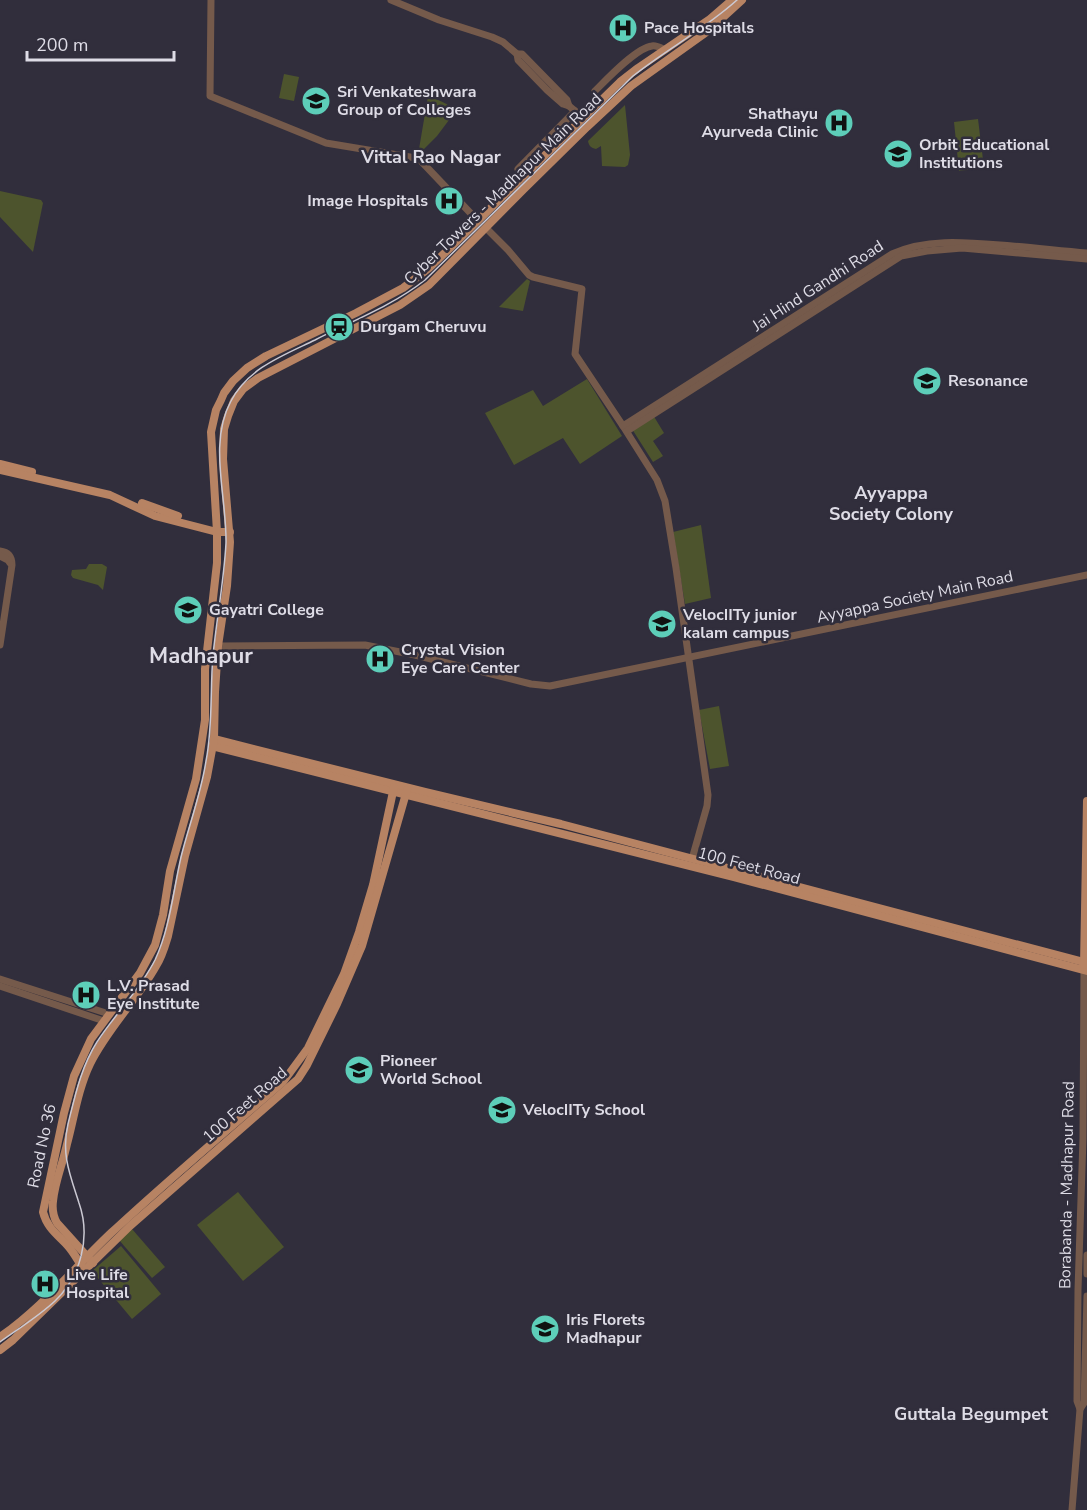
<svg xmlns="http://www.w3.org/2000/svg" width="1087" height="1510" viewBox="0 0 1087 1510" font-family="'Nunito Sans',sans-serif">
<rect width="100%" height="100%" fill="#312e3c"/>
<g fill="#4d542d">
<path d="M 284,74 L 299,77 L 294,101 L 279,98 Z"/>
<path d="M 428,96 C 438,100 449,103 455,112 L 437,136 L 421,152 L 419,149 Z"/>
<path d="M 625,105 L 630,155 L 628,165 L 625,167 L 602,166 L 601,146 L 596,149 C 591,148 589,146 588,141 Z"/>
<path d="M 978,119 L 984,168 L 959,171 L 954,122 Z"/>
<path d="M 0,191 L 41,200 L 43,203 L 33,252 L 0,217 Z"/>
<path d="M 527,279 L 530,281 L 523,311 L 499,307 Z"/>
<path d="M 587,379 L 622,436 L 580,464 L 563,438 L 514,465 L 485,413 L 533,390 L 543,406 Z"/>
<path d="M 653,415 L 664,433 L 653,441 L 663,456 L 653,462 L 632,429 Z"/>
<path d="M 701,525 L 711,598 L 685,604 L 673,532 Z"/>
<path d="M 89,564 L 102,564 L 107,567 L 103,590 L 98,585 L 73,578 L 71,575 L 72,570 L 86,569 Z"/>
<path d="M 719,706 L 729,766 L 710,769 L 699,710 Z"/>
<path d="M 238,1192 L 284,1247 L 243,1281 L 197,1225 Z"/>
<path d="M 132,1229 L 165,1267 L 152,1278 L 119,1240 Z"/>
<path d="M 121,1246 L 161,1294 L 132,1319 L 92,1271 Z"/>
</g>
<g fill="none" stroke-linecap="round" stroke-linejoin="round">
<g stroke="#755a4b" stroke-width="7">
<path d="M 211,0 L 210,96 L 326,143 L 416,158 L 419,159 L 478,221"/>
<path d="M 391,0 L 439,20 L 492,37 L 503,42 L 517,54 L 518,60 L 547,90 L 563,104 L 569,106 L 575,111 L 582,119"/>
<path d="M 517,54 L 522,54 L 567,100 L 569,106"/>
<path d="M 595,91 C 607,79 636,48 652,46 C 656,45 661,48 665,50"/>
<path d="M 525,175 L 518,169 L 575,111"/>
<path d="M 486,228 L 508,250 L 529,275 L 533,277 L 582,289 L 575,354 L 623,426 L 657,480 L 665,501 L 676,568 L 708,795 L 707,806 L 692,859"/>
<path d="M 623,426 L 892,254 C 928,237 973,243 1012,246 C 1037,248 1062,251 1087,253"/>
<path d="M 627,431 L 901,256 L 927,251 L 962,248 L 1087,259"/>
<path d="M 0,551 C 8,552 12,557 12,565 L 0,645"/>
<path d="M 0,556 L 8,560 L 10,563"/>
<path d="M 218,646 L 365,645 L 415,655 L 531,684 L 550,686 L 1087,575"/>
<path d="M 0,979 L 109,1014"/>
<path d="M 0,986 L 104,1021"/>
<path d="M 1087,1255 L 1087,1274"/>
<path d="M 1080,1409 L 1077,1401 L 1078,1290 L 1083,1138 L 1084,970"/>
<path d="M 1072,1510 L 1080,1409 L 1084,1403 L 1087,1296"/>
</g>
<g stroke="#b78363" stroke-width="8">
<path d="M 0,464 L 32,472"/>
<path d="M 0,470 L 110,495 L 155,516 L 217,532 L 230,532"/>
<path d="M 142,503 L 178,516"/>
<path d="M 214,739 L 425,792 L 561,824 L 1087,963"/>
<path d="M 212,746 L 734,877 L 1087,971"/>
<path d="M 1084,965 L 1087,801"/>
<path d="M 93,1263 L 57,1223 C 53,1216 52,1209 53,1201 C 55,1181 63,1163 67,1144 C 74,1118 78,1089 90,1064 C 107,1029 137,1000 156,966 C 162,957 165,946 168,936 L 185,856 L 207,777 L 214,739 L 215,692 L 218,646 L 227,586 L 230,542 L 223,459 L 224,429 L 228,416 L 234,401 L 243,389 L 258,378 L 400,305 L 429,285 L 524,189 L 587,127 L 631,86 L 708,31 L 742,0"/>
<path d="M 85,1271 C 79,1263 75,1254 68,1246 C 58,1235 47,1228 43,1212 L 64,1113 L 74,1076 L 91,1039 L 140,973 L 155,945 L 163,915 L 170,871 L 196,779 L 205,720 L 205,669 L 217,563 L 217,532 L 211,432 L 216,410 L 221,400 L 224,393 L 233,381 L 247,368 L 266,356 L 356,313 L 403,288 L 429,268 L 451,247 L 620,82 L 638,68 L 710,19 L 732,0"/>
<path d="M 0,1337 C 42,1308 74,1268 111,1233 C 167,1181 225,1132 283,1082 L 308,1048 L 344,974 L 359,932 L 373,885 L 394,787"/>
<path d="M 0,1350 L 13,1340 L 130,1226 L 298,1079 L 307,1065 L 337,1004 L 362,946 L 407,790"/>
</g>
<path stroke="#cbc9d3" stroke-width="1.5" d="M 0,1342 C 18,1329 39,1316 55,1301 C 81,1276 91,1237 79,1203 C 70,1175 61,1154 68,1124 C 75,1096 81,1067 97,1042 C 115,1014 140,990 155,960 C 170,928 173,892 181,857 C 189,825 201,794 206,761 C 213,726 210,690 213,655 C 217,617 224,580 226,543 C 227,497 208,443 231,401 C 248,368 284,355 315,340 C 352,321 392,306 425,280 L 633,76 C 667,49 705,29 737,0"/>
</g>
<defs>
<g id="hospital-disc" transform="scale(1.5)"><circle r="9.5" fill="#5dceb9" stroke="#312e3c"/><path d="M-5-5h3v3.5h4V-5h3V5h-3V1.5h-4V5h-3Z" fill="#111"/></g>
<g id="university-disc" transform="scale(1.5)"><circle r="9.5" fill="#5dceb9" stroke="#312e3c"/><path d="M0-5L7-2L0 1L-7-2ZM-4 1L0 2.5L4 1V4Q0 6-4 4Z" fill="#111"/></g>
<g id="station-disc" transform="scale(1.5)"><circle r="9.5" fill="#5dceb9" stroke="#312e3c"/><path d="M-3-6H3Q5-6 5-4V2Q5 4 3 4L4.5 6H3L1.5 4h-3L-3 6H-4.5L-3 4Q-5 4-5 2V-4Q-5-6-3-6ZM-3.5-4v3h7v-3ZM-3.5 1v1.5H-2V1ZM2 1v1.5H3.5V1Z" fill="#111"/></g>
</defs>
<g fill-rule="evenodd">
<use href="#hospital-disc" x="623" y="28"/>
<use href="#university-disc" x="316" y="101"/>
<use href="#hospital-disc" x="839" y="123"/>
<use href="#university-disc" x="898" y="154"/>
<use href="#hospital-disc" x="449" y="201"/>
<use href="#station-disc" x="339" y="327"/>
<use href="#university-disc" x="927" y="381"/>
<use href="#university-disc" x="188" y="610"/>
<use href="#university-disc" x="662" y="624"/>
<use href="#hospital-disc" x="380" y="659"/>
<use href="#hospital-disc" x="86" y="995"/>
<use href="#university-disc" x="359" y="1070"/>
<use href="#university-disc" x="502" y="1110"/>
<use href="#hospital-disc" x="45" y="1284"/>
<use href="#university-disc" x="545" y="1329"/>
</g>
<g text-anchor="middle" dominant-baseline="central" stroke-width="5" stroke-linejoin="round" paint-order="stroke">
<g font-size="16" font-weight="bold" fill="#dedce6" stroke="#312e3c" text-anchor="start">
<text x="644" y="28">Pace Hospitals</text>
<text x="337" y="92">Sri Venkateshwara<tspan x="337" dy="18">Group of Colleges</tspan></text>
<text x="818" y="114" text-anchor="end">Shathayu<tspan x="818" dy="18">Ayurveda Clinic</tspan></text>
<text x="919" y="145">Orbit Educational<tspan x="919" dy="18">Institutions</tspan></text>
<text x="428" y="201" text-anchor="end">Image Hospitals</text>
<text x="360" y="327">Durgam Cheruvu</text>
<text x="948" y="381">Resonance</text>
<text x="209" y="610">Gayatri College</text>
<text x="683" y="615">VelocIITy junior<tspan x="683" dy="18">kalam campus</tspan></text>
<text x="401" y="650">Crystal Vision<tspan x="401" dy="18">Eye Care Center</tspan></text>
<text x="107" y="986">L.V. Prasad<tspan x="107" dy="18">Eye Institute</tspan></text>
<text x="380" y="1061">Pioneer<tspan x="380" dy="18">World School</tspan></text>
<text x="523" y="1110">VelocIITy School</text>
<text x="66" y="1275">Live Life<tspan x="66" dy="18">Hospital</tspan></text>
<text x="566" y="1320">Iris Florets<tspan x="566" dy="18">Madhapur</tspan></text>
</g>
<g font-size="16" fill="#dedce6" stroke="#312e3c">
<text transform="translate(503 189) rotate(-44)">Cyber Towers - Madhapur Main Road</text>
<text transform="translate(818 286) rotate(-33)">Jai Hind Gandhi Road</text>
<text transform="translate(915 597) rotate(-12)">Ayyappa Society Main Road</text>
<text transform="translate(749 866) rotate(15)">100 Feet Road</text>
<text transform="translate(245 1105) rotate(-41)">100 Feet Road</text>
<text transform="translate(42 1146) rotate(-78)">Road No 36</text>
<text transform="translate(1067 1185) rotate(-89)">Borabanda - Madhapur Road</text>
</g>
<g font-size="18" font-weight="bold" fill="#dedce6" stroke="#312e3c">
<text x="431" y="157">Vittal Rao Nagar</text>
<text x="891" y="493">Ayyappa<tspan x="891" dy="21">Society Colony</tspan></text>
<text x="971" y="1414">Guttala Begumpet</text>
</g>
<g font-size="22" font-weight="bold" fill="#dedce6" stroke="#312e3c">
<text x="201" y="656">Madhapur</text>
</g>
</g>
<path d="M27 51v9h147v-9" fill="none" stroke="#dedce6" stroke-width="3"/>
<text x="36" y="51" font-size="18" fill="#dedce6" stroke="#312e3c" stroke-width="4.5" paint-order="stroke">200 m</text>
</svg>
